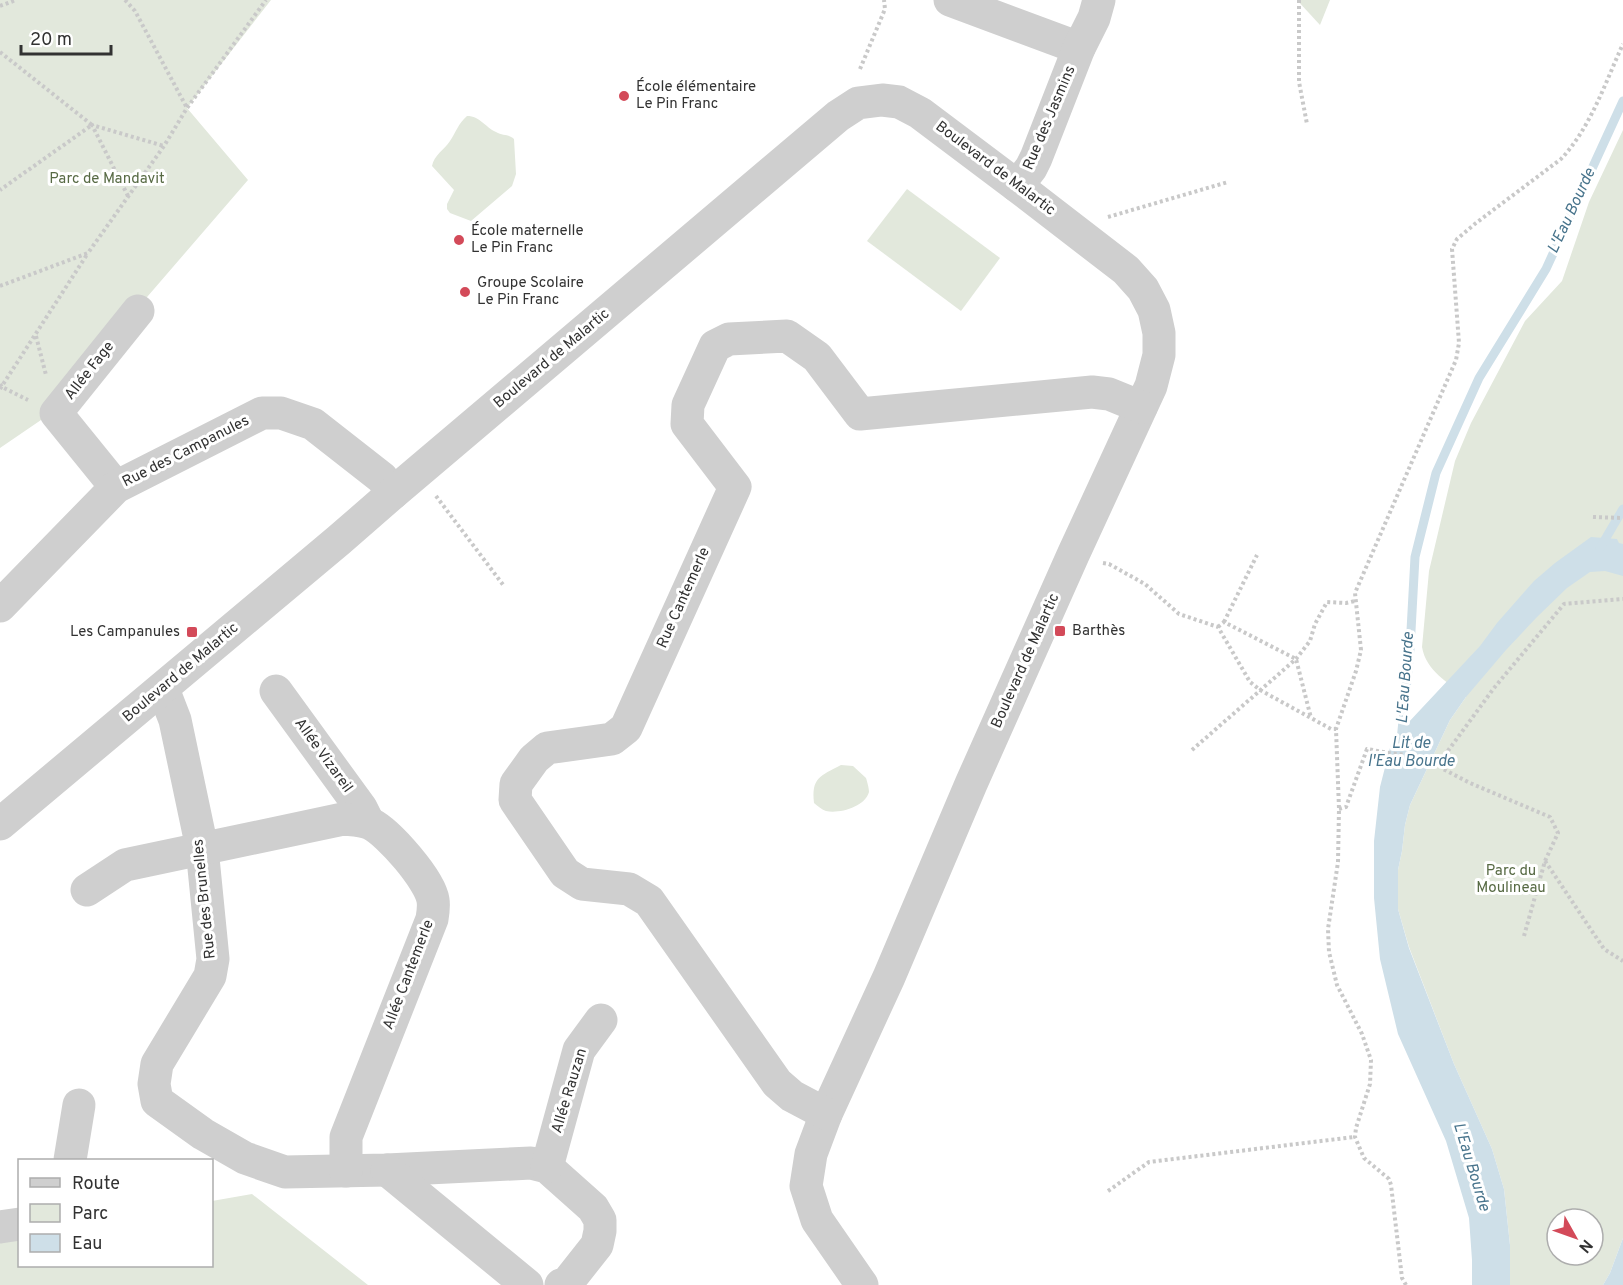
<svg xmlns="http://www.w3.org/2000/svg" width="1623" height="1285" viewBox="0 0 1623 1285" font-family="Overpass,sans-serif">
<rect width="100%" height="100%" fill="#fff"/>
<g fill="#e2e8dc" fill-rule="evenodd">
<path d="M 0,0 L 271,0 L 187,108 L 248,180 L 41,420 L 0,448 Z"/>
<path d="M 1298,0 L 1330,0 L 1320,25 L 1297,0 Z"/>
<path d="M 467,116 C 480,116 485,127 496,132 C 503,136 509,134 514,139 L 516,174 L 512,186 L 471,221 L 450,213 L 447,209 L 447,204 L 454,190 L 432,166 C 434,155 444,150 450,141 C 456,132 458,124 467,116 Z"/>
<path d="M 1623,130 L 1623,1238 L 1610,1273 L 1603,1285 L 1510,1285 L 1510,1245 L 1504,1189 L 1492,1149 L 1454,1064 L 1409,947 L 1398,909 L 1398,870 L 1402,851 L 1405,825 L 1410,805 L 1450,720 L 1466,697 C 1448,682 1426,671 1422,647 L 1429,571 L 1455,461 L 1471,423 L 1525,321 L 1562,281 L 1589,202 ZM 1557,1219 L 1593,1219 L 1593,1255 L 1557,1255 Z"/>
<path d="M 907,189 L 1000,258 L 961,311 L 867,241 Z"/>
<path d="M 841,765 L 853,766 L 866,778 C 867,781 869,788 869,792 C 865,807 839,814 826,811 C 822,810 818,806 814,803 C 811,778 820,776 841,765 Z"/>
<path d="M 252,1194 L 368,1285 L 0,1285 L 0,1236 L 19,1232 L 20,1266 L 212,1266 L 212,1201 Z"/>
</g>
<g fill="#cedfe8">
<path d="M 1591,537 L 1617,539 L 1619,543 L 1623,544 L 1623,576 L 1605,571 L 1590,572 L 1567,588 L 1537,617 L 1506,650 L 1466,697 L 1450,720 L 1410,805 L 1405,825 L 1402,851 L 1398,870 L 1398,909 L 1409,948 L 1454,1064 L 1492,1149 L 1504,1189 L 1510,1245 L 1510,1285 L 1472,1285 L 1472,1260 L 1469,1218 L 1446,1141 L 1398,1034 L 1380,959 L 1374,898 L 1374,841 L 1380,787 L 1392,740 L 1480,646 L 1497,623 L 1534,581 L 1555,563 Z"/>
<path d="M 1623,1238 L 1623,1285 L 1603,1285 L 1610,1273 Z"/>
</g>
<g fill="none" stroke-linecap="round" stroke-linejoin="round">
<g stroke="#cedfe8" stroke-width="9">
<path d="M 1600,548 L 1623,509"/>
<path d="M 1401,741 L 1410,649 L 1415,557 L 1436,473 L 1479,378 L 1546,269 L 1623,101"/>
</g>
<g stroke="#c9c9c9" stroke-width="4" stroke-dasharray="3 3" stroke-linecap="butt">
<path d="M 125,0 L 135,11 L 187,108"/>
<path d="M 1299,0 L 1299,82 L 1307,124"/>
<path d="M 0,6 L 16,0"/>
<path d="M 0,52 L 92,125 L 0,190"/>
<path d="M 860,69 L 885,9 L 884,0"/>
<path d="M 128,196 L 92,125 L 164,146"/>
<path d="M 1108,217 L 1228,182"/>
<path d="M 0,286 L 88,253 L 164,146 L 187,108 L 266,0"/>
<path d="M 36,336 L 46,375"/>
<path d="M 0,384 L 2,387 L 28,400"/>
<path d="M 0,389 L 88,253"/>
<path d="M 436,496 L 504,586"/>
<path d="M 1593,517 L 1623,518"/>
<path d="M 1103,563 L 1109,564 L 1145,584 L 1179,614 L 1218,627 L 1250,682 L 1260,690 L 1311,718 L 1331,729 L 1336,729"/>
<path d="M 1224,622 L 1257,555"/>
<path d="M 1218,627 L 1224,622 L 1296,659 L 1311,718"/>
<path d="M 1192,750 L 1296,659 L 1310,641 L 1315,624 L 1327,602 L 1346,603 L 1355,601"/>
<path d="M 1339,809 L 1346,807 L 1367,749 L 1389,753 L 1442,759"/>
<path d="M 1545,861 L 1604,949 L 1623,961"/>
<path d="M 1524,936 L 1545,861 L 1558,833 L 1550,817 L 1470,783 L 1443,769 L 1442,759 L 1494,688 L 1564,604 L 1623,599"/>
<path d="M 1108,1191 L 1149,1162 L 1354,1137"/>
<path d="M 1406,1285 L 1402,1278 L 1391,1185 L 1389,1179 L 1364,1158 L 1355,1137 L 1356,1128 L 1370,1084 L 1371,1060 L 1362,1034 L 1337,985 L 1329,952 L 1328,929 L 1338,862 L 1339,809 L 1336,729 L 1356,671 L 1361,650 L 1355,593 L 1456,360 L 1459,343 L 1452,249 L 1457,239 L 1476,223 L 1561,159 C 1591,127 1605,83 1623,44"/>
</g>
<g stroke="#cfcfcf" stroke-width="33">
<path d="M 950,0 L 1079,48"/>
<path d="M 1017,186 L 1031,168 L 1036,158 L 1079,48 L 1094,18 L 1099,0"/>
<path d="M 116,487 L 56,413 L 138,311"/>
<path d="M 0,606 L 116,487 L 262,413 L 281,413 L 313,424 L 382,478 L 393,493"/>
<path d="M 163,689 L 175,720 L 202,848 L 213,959 L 210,976 L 157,1064 L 154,1084 L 157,1101 L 203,1134 L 245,1158 L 285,1172 L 387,1170 L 531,1163 L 547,1167 L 593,1208 L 600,1220 L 600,1231 L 597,1245 L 567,1283 L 561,1285"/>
<path d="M 276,691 L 361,808 L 368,822"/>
<path d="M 0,824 L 339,540 L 393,493 L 838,116 L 858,103 L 882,100 L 899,102 L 920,113 L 1017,186 L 1126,270 L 1143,289 L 1154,310 L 1159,333 L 1159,355 L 1151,386 L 1073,555 L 971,784 L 889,977 L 826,1114 L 811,1154 L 806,1186 L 817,1220 L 862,1285"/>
<path d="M 87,890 L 125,865 L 343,819 C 352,820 363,820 371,824 C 389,833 430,880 433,900 C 434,906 433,913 432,919 L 346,1137 L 346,1171"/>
<path d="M 826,1114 L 792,1096 L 777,1083 L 649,901 L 629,889 L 582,884 L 565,873 L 515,800 L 516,784 L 534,759 L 547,748 L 612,739 L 626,728 L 735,487 L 687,424 L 688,405 L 715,346 L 729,339 L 787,336 L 817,357 L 860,414 L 1092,392 L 1109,394 L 1141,407"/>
<path d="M 70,1160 L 79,1105"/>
<path d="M 547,1167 L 579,1050 L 601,1020"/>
<path d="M 387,1170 L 527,1285"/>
<path d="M 0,1227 L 20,1224"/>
</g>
</g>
<g fill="#d34a59" stroke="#fff" stroke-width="2">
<circle cx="624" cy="96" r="6"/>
<circle cx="459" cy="240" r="6"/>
<circle cx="465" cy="292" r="6"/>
<rect x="1054" y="625" width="12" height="12" rx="3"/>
<rect x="186" y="626" width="12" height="12" rx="3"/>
</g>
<g text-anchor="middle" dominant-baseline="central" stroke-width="6" stroke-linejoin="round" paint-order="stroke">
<g font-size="15" fill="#323232" stroke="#fff" text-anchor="start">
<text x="636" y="87">École élémentaire<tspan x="636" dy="17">Le Pin Franc</tspan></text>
<text x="471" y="231">École maternelle<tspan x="471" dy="17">Le Pin Franc</tspan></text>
<text x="477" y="283">Groupe Scolaire<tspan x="477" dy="17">Le Pin Franc</tspan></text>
<text x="1072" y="631">Barthès</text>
<text x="180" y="632" text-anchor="end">Les Campanules</text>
</g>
<g font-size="15" fill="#323232" stroke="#fff">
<text transform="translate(1050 118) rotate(-67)">Rue des Jasmins</text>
<text transform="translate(995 169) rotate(37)">Boulevard de Malartic</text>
<text transform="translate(552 359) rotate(-40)">Boulevard de Malartic</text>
<text transform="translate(90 371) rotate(-52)">Allée Fage</text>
<text transform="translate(186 452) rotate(-27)">Rue des Campanules</text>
<text transform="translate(684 598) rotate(-66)">Rue Cantemerle</text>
<text transform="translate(1026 661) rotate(-66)">Boulevard de Malartic</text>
<text transform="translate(181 673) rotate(-40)">Boulevard de Malartic</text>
<text transform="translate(323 756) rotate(54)">Allée Vizareil</text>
<text transform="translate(205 899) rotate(-96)">Rue des Brunelles</text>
<text transform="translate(409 975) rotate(-69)">Allée Cantemerle</text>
<text transform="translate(570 1091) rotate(-73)">Allée Rauzan</text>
</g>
<g font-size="15" fill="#576a44" stroke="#fff">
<text x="107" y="179">Parc de Mandavit</text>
<text x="1511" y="871">Parc du<tspan x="1511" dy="17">Moulineau</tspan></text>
</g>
<g font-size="16" font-style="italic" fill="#48748c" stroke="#fff">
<text transform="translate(1572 211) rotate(-65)">L'Eau Bourde</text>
<text transform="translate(1406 678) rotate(-86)">L'Eau Bourde</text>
<text x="1411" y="744">Lit de<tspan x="1411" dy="18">l'Eau Bourde</tspan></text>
<text transform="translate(1471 1167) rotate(73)">L'Eau Bourde</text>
</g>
</g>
<rect x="18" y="1159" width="195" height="108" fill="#ffffff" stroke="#adadad" stroke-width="1.5"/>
<rect x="30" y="1178" width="30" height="9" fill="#cfcfcf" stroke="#adadad" stroke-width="1.5"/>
<text x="72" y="1189" font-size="18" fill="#323232">Route</text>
<rect x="30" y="1204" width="30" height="18" fill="#e2e8dc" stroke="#adadad" stroke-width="1.5"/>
<text x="72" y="1219" font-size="18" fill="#323232">Parc</text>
<rect x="30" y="1234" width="30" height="18" fill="#cedfe8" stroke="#adadad" stroke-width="1.5"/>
<text x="72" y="1249" font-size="18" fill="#323232">Eau</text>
<g transform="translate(1575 1237) rotate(130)"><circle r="28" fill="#ffffff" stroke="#adadad" stroke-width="1.5"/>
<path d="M0-4.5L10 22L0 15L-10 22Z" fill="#d34a59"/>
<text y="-9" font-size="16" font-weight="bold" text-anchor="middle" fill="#323232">N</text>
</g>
<path d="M21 45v9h90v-9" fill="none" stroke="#323232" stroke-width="3"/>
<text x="30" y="45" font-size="18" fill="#323232" stroke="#ffffff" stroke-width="4.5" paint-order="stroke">20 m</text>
</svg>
